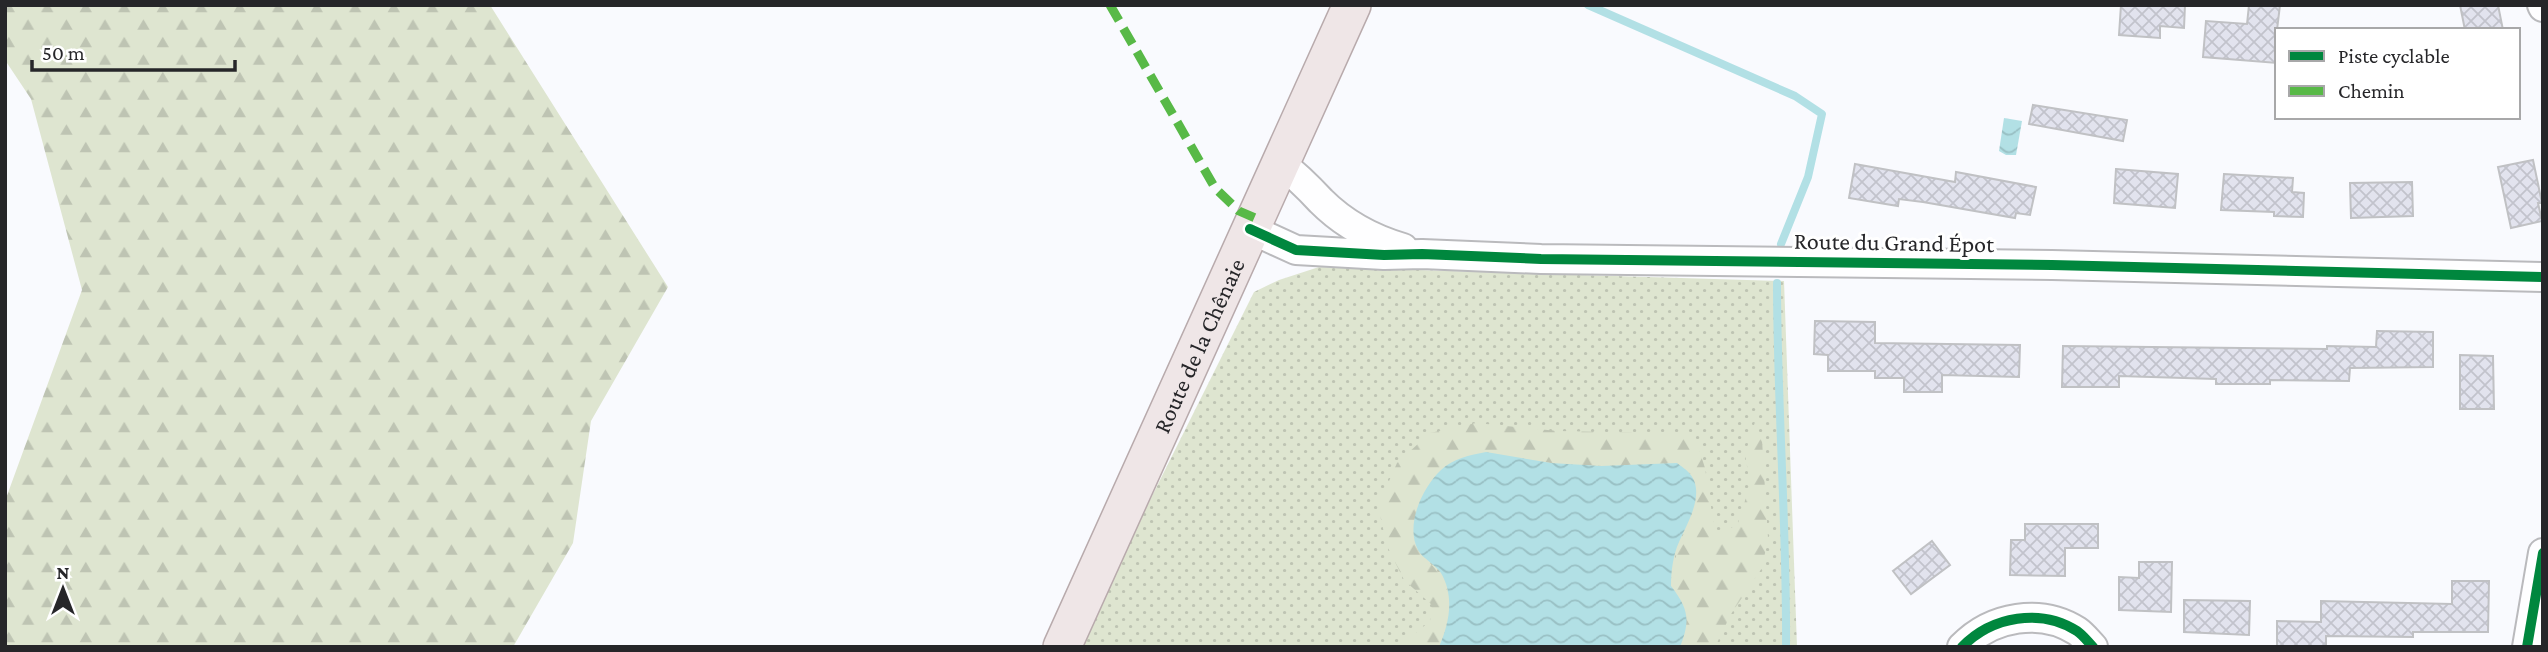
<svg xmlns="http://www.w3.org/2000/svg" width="2548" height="652" viewBox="0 0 2548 652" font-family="'Crimson Pro',serif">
<defs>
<pattern id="grass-dots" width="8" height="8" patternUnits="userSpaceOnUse" patternTransform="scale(1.75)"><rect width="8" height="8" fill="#dee5d0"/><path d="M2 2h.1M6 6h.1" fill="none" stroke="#bec4b3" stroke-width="1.8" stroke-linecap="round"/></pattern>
<pattern id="forest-firs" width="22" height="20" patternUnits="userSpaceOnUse" patternTransform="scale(1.75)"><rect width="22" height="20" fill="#dee5d0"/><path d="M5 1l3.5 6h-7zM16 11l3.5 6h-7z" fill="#bec4b3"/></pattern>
<pattern id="water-waves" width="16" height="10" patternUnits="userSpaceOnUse" patternTransform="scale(1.75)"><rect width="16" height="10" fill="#b2e0e5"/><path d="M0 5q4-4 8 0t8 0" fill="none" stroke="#99c0c4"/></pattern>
<pattern id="building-cross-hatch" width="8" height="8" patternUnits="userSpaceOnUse" patternTransform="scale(1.75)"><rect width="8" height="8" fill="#e2e3ee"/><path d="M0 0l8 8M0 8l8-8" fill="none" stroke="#c2c3cc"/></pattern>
</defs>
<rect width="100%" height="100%" fill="#f9fafe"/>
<path fill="url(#grass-dots)" d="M 1319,267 L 1784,281 L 1797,647 L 1080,647 L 1100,600 L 1254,292 L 1279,280 Z"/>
<g fill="url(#forest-firs)">
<path d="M 5,5 L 490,5 L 668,287 L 591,421 L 573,543 L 513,647 L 5,647 L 5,501 L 82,290 L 31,99 L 5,60 Z"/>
<path d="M 1755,422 L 1762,440 L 1768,538 L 1762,568 L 1731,614 L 1715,647 L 1680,647 L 1682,641 L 1683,602 L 1671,586 L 1678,544 L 1689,524 L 1696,496 L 1692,475 L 1677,463 L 1602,466 L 1551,463 L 1486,452 L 1418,550 C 1453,586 1457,600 1439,647 L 1399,647 L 1430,621 L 1432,605 L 1404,580 L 1387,546 L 1378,506 L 1397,463 L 1430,433 L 1476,423 L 1558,431 L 1694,434 L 1705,468 L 1716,539 L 1738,523 L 1750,485 L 1745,454 Z"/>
</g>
<g fill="url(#water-waves)">
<path d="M 2004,118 L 2022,121 L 2016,155 L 2006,155 L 1999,151 Z"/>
<path d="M 1486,452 L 1551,463 L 1601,466 L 1677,463 C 1681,466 1687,470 1690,474 C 1706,493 1687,524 1679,542 C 1673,555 1671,572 1671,586 C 1688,608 1691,620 1680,647 L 1439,647 C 1449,624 1455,597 1441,573 C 1435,564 1423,559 1418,550 C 1405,525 1422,488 1441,470 C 1452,459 1470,455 1486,452 Z"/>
</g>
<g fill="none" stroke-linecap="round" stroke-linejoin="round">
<g stroke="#b2e0e5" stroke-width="8">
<path d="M 1588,5 L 1795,96 L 1822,114 L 1808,177 L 1781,244"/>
<path d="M 1777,283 C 1777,404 1787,525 1786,647"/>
</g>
</g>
<g fill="url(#building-cross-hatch)" stroke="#c0c1c4" stroke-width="2">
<path d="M 2121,5 L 2185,5 L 2184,28 L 2160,26 L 2160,38 L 2119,35 Z"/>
<path d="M 2249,5 L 2280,5 L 2277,30 L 2277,63 L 2203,57 L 2206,21 L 2247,24 Z"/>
<path d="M 2460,5 L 2498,5 L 2503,30 L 2465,30 Z"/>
<path d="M 2033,105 L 2127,120 L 2123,141 L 2029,124 Z"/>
<path d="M 2533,160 L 2542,203 L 2538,203 L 2542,221 L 2511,228 L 2498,167 Z"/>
<path d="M 1855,164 L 1955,182 L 1956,172 L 2036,187 L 2030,215 L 2016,213 L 2015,218 L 1923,202 L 1899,199 L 1898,206 L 1849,198 Z"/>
<path d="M 2116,169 L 2178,174 L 2175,208 L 2114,203 Z"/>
<path d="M 2224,174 L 2293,178 L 2292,192 L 2304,193 L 2303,217 L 2274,216 L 2274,212 L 2221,210 Z"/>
<path d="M 2412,182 L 2413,216 L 2351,218 L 2350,183 Z"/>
<path d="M 1815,321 L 1875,322 L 1875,343 L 2020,345 L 2019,377 L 1942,375 L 1942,392 L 1904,392 L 1904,378 L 1875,378 L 1875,371 L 1828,371 L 1828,355 L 1814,354 Z"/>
<path d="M 2377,331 L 2433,332 L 2433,367 L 2350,368 L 2349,381 L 2270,380 L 2270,384 L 2216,384 L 2216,379 L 2119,376 L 2119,387 L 2062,387 L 2063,346 L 2327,349 L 2327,346 L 2376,347 Z"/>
<path d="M 2460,355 L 2493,356 L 2494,409 L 2460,409 Z"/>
<path d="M 2025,524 L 2098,524 L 2098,548 L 2065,548 L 2065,576 L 2010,575 L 2011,540 L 2025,540 Z"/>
<path d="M 1932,541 L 1950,565 L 1911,594 L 1893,571 Z"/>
<path d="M 2139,562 L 2172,562 L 2171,612 L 2119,610 L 2119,577 L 2139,578 Z"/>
<path d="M 2452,581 L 2489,581 L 2488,632 L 2413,632 L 2413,637 L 2326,636 L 2326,647 L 2277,647 L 2277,621 L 2321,622 L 2321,601 L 2452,604 Z"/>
<path d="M 2184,600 L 2250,601 L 2249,635 L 2184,632 Z"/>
</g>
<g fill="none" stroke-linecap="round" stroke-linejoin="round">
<g stroke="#bababd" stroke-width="32">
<g id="minor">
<path d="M 2542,5 L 2543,7"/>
<path d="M 1280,163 C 1296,175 1308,187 1321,201 C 1344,224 1372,239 1403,248"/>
<path d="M 1250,229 L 1296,250 L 1384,255 L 1422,254 L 1541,259 L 2052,265 L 2543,277"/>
<path d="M 1962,647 C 1992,616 2041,608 2077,631 C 2083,635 2088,642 2093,647"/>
<path d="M 2527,647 L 2543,553"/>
</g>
</g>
<g stroke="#b8aaac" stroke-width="40">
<g id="major">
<path id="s1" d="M 1062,647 L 1352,5"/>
</g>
</g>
<use href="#minor" stroke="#fefeff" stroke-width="28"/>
<use href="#major" stroke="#efe6e7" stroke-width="37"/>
<path stroke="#58b947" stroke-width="9" stroke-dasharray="18 9" stroke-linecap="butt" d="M 1110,5 L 1215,188 L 1239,211 L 1255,218"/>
<g stroke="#fff" stroke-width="15">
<g id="cycleway">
<path d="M 1250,229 L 1296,250 L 1384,255 L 1422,254 L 1541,259 L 2052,265 L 2543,277"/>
<path d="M 1962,647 C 1992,616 2041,608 2077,631 C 2083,635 2088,642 2093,647"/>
<path d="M 2527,647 L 2543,553"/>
</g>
</g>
<use href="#cycleway" stroke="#00873e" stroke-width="10"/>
</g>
<g text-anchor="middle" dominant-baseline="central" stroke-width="6" stroke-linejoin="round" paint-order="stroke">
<g font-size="24" fill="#262629" stroke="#fff">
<text transform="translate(1894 242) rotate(1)">Route du Grand Épot</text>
<text stroke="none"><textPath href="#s1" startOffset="331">Route de la Chênaie</textPath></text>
</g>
</g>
<rect width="2548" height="652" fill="none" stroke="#262629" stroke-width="14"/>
<rect x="2275" y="28" width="245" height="91" fill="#ffffff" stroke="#a8a8a9" stroke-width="2"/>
<rect x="2289" y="51" width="35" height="10" fill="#00873e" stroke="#a8a8a9" stroke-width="2"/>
<text x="2338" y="63" font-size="21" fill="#262629">Piste cyclable</text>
<rect x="2289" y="86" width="35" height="10" fill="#58b947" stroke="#a8a8a9" stroke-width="2"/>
<text x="2338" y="98" font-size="21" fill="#262629">Chemin</text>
<g transform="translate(63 589)" stroke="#ffffff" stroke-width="5" paint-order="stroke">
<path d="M0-5L12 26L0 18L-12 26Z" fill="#262629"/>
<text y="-10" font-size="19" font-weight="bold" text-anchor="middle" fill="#262629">N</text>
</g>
<path d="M32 60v10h203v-10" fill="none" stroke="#262629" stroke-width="3.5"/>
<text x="42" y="60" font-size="21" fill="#262629" stroke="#ffffff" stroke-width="5" paint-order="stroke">50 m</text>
</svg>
